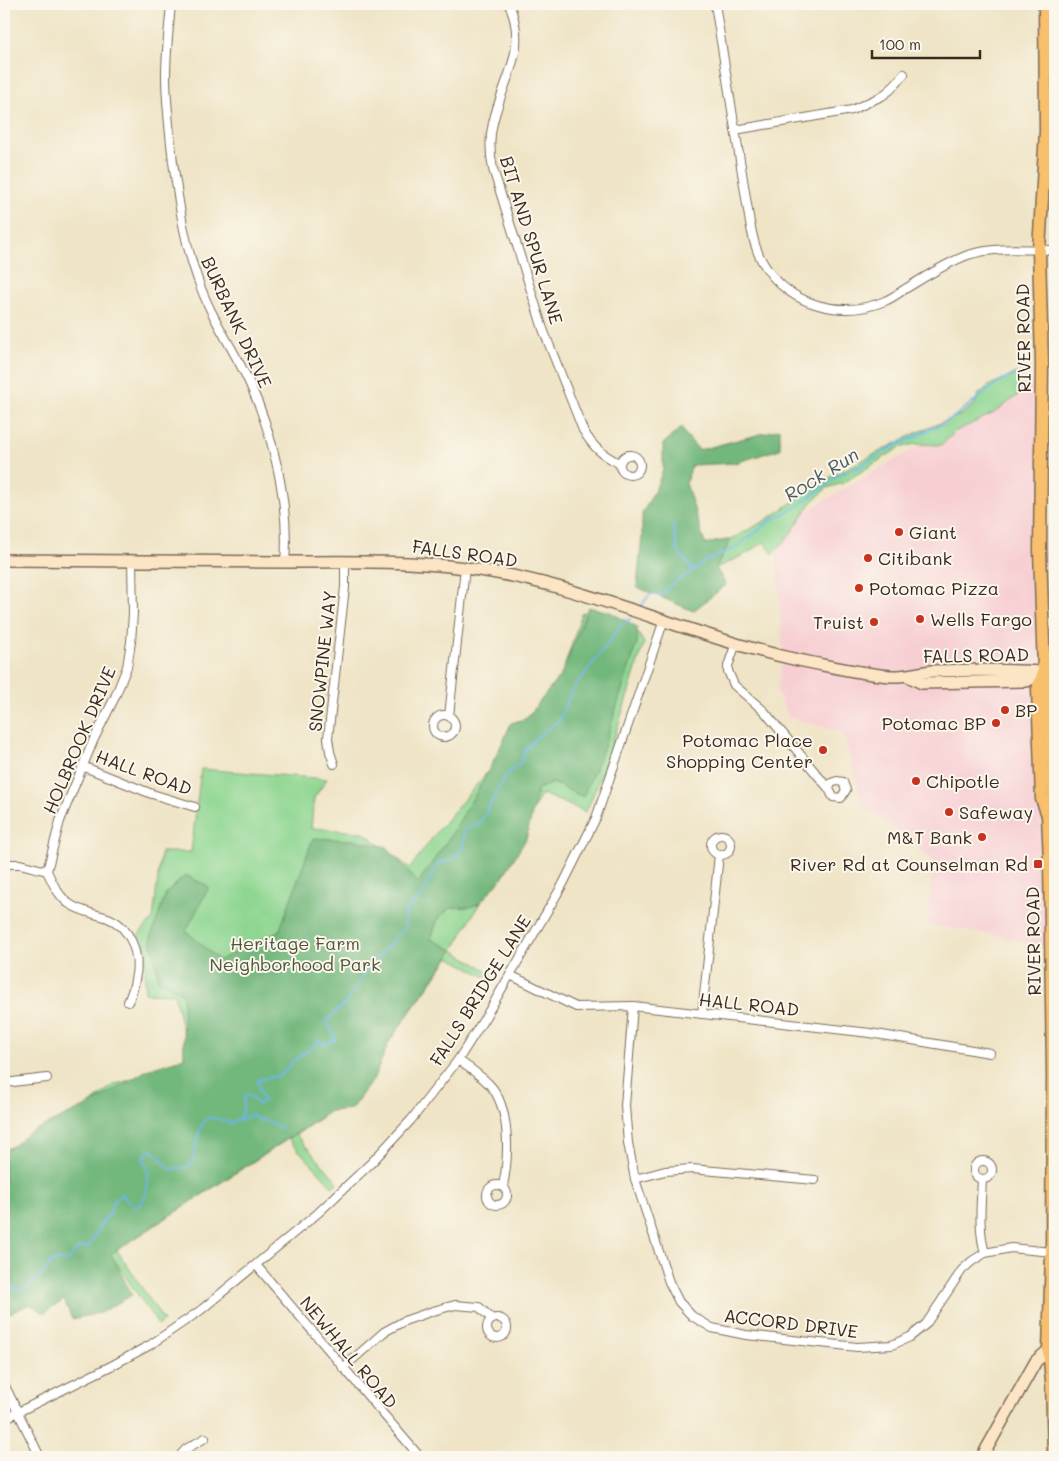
<svg xmlns="http://www.w3.org/2000/svg" width="1059" height="1461" viewBox="0 0 1059 1461" font-family="Mali,sans-serif">
<rect width="100%" height="100%" fill="#fbf7ec"/>
<filter id="ink" filterUnits="userSpaceOnUse"><feTurbulence type="fractalNoise" baseFrequency=".02" numOctaves="2"/><feDisplacementMap in="SourceGraphic" scale="10" xChannelSelector="R" yChannelSelector="G"/><feConvolveMatrix kernelMatrix="1 2 1 2 8 2 1 2 1" color-interpolation-filters="sRGB"/></filter>
<filter id="wash" filterUnits="userSpaceOnUse"><feTurbulence type="fractalNoise" baseFrequency=".0096" numOctaves="4" result="noise"/><feDisplacementMap in="SourceGraphic" scale="20" xChannelSelector="R" yChannelSelector="G"/><feGaussianBlur stdDeviation="1.12" result="paint"/><feColorMatrix in="noise" values="0 0 0 0 0 0 0 0 0 0 0 0 0 0 0 0 0 1.4 0 .05"/><feComposite in="paint" operator="in"/></filter>
<g filter="url(#wash)">
<rect width="100%" height="100%" fill="#efe4c6"/>
<path fill="#f7cfd3" d="M 1042,375 L 1050,948 L 989,934 L 928,925 L 933,861 L 910,839 L 864,807 L 843,733 L 789,717 L 777,692 L 783,655 L 775,529 Z"/>
<g fill="#8ed691" stroke="#648058">
<path d="M 1017,373 L 1021,393 L 994,413 L 956,431 L 942,445 L 915,444 L 899,448 L 843,483 L 827,488 L 812,502 L 786,540 L 773,554 L 764,542 L 746,554 L 716,568 L 731,539 L 763,522 L 832,476 L 916,433 L 962,414 L 975,404 L 978,395 L 990,385 Z"/>
<path d="M 582,612 L 637,631 L 644,643 C 626,700 610,757 586,812 L 542,794 L 453,950 L 496,976 L 493,981 L 449,957 L 349,1098 L 296,1135 L 338,1182 L 333,1187 L 288,1139 L 117,1250 L 164,1321 L 158,1325 L 111,1255 L 55,1291 L 4,1316 L 4,1150 L 59,1125 L 88,1106 L 113,1085 L 190,1062 L 174,994 L 145,993 C 144,968 150,960 138,935 L 153,919 L 161,852 L 191,852 L 201,769 L 327,779 L 314,798 L 311,828 L 363,832 L 410,868 L 439,829 L 557,690 Z"/>
</g>
<g fill="#72b77b" stroke="#56704c">
<path d="M 682,427 L 685,434 L 699,450 L 780,429 L 780,449 L 735,463 L 692,465 L 686,483 L 705,544 L 731,539 L 716,568 L 726,585 L 693,611 L 637,587 L 642,535 L 642,514 L 656,488 L 663,470 L 663,444 Z"/>
<path d="M 588,607 L 610,612 L 637,627 L 637,643 L 604,747 L 583,797 L 553,783 L 538,789 L 526,839 L 502,878 L 480,903 L 470,907 L 450,908 L 438,919 L 431,939 L 453,950 L 389,1042 L 374,1078 L 351,1109 L 330,1111 L 111,1254 L 132,1295 L 100,1313 L 72,1319 L 64,1300 L 44,1313 L 30,1304 L 4,1316 L 4,1153 L 29,1133 L 91,1104 L 147,1070 L 184,1058 L 183,994 L 158,980 L 151,937 L 166,893 L 186,875 L 209,887 L 186,931 L 219,960 L 279,932 L 313,838 L 354,840 L 387,847 L 418,883 C 429,866 440,851 451,835 C 473,799 495,762 511,723 L 527,718 L 562,673 Z"/>
</g>
<g fill="none" stroke-linecap="round" stroke-linejoin="round">
<g stroke="#6db6e5" stroke-width="2">
<path d="M 673,524 C 678,548 673,549 692,568 L 691,571"/>
<path d="M 641,606 L 650,594 L 663,594 L 669,586 L 690,573 L 705,561 L 731,550 L 750,537 L 771,520 L 795,508 L 839,475 L 861,466 L 887,450 L 950,420 L 1003,379 L 1022,374"/>
<path d="M 239,1120 L 252,1115 L 258,1120 L 264,1120 L 282,1128"/>
<path d="M 4,1282 L 19,1290 L 24,1288 L 43,1275 L 52,1261 L 68,1261 L 78,1248 L 89,1247 L 101,1224 L 110,1213 L 112,1203 L 121,1194 L 134,1206 L 141,1204 C 146,1196 149,1184 148,1174 C 148,1169 144,1164 143,1158 L 151,1149 C 159,1155 163,1164 172,1169 L 189,1167 C 199,1154 195,1119 211,1118 C 217,1117 224,1121 230,1123 C 247,1116 241,1110 245,1095 L 248,1094 L 258,1104 L 264,1101 L 259,1090 L 258,1080 L 281,1075 L 291,1063 L 319,1041 L 326,1044 L 336,1039 L 326,1021 L 346,1003 L 369,966 L 404,929 L 405,911 L 419,899 L 439,863 C 459,858 465,852 464,831 L 481,822 L 506,775 L 521,762 L 526,749 L 538,736 L 559,721 L 573,689 L 612,638 L 619,627 L 630,619"/>
</g>
</g>
</g>
<g filter="url(#ink)">
<g fill="none" stroke-linecap="round" stroke-linejoin="round">
<g stroke="#7a6b59" stroke-width="10">
<g id="street">
<path d="M 171,4 C 169,28 166,52 166,75 C 166,104 170,134 173,162 C 179,203 184,242 198,280 C 210,316 233,348 249,382 C 273,433 290,505 285,562"/>
<path d="M 509,4 C 529,51 503,78 493,123 C 489,138 490,154 493,169 L 543,329 L 583,430 C 594,449 602,454 620,464"/>
<path d="M 715,4 L 750,223 C 753,238 756,253 765,266 C 791,306 842,319 885,301 C 892,298 899,293 905,289 C 925,277 946,263 968,255 C 995,246 1028,250 1055,250"/>
<path d="M 735,130 L 852,110 L 882,96 L 890,90 L 904,74"/>
<circle cx="630" cy="465" r="10"/>
<path d="M 736,643 L 728,666 L 728,671 L 734,685 L 764,711 L 829,789 L 833,797 L 841,798 L 846,790 L 843,782 L 837,781 L 831,783 L 829,789"/>
<circle cx="444" cy="726" r="11"/>
<path d="M 449,716 L 465,568"/>
<path d="M 334,764 L 330,752 L 328,738 L 345,587 L 345,561"/>
<path d="M 82,766 L 152,794 L 195,807"/>
<circle cx="721" cy="845" r="10"/>
<path d="M 4,864 L 20,864 L 47,871 C 52,882 58,895 68,903 C 80,912 94,913 108,918 C 131,927 141,956 135,980 C 134,987 131,995 128,1002"/>
<path d="M 47,871 L 60,821 L 94,739 L 115,697 L 127,667 L 131,642 L 133,613 L 132,561"/>
<path d="M 510,975 L 576,1007 L 633,1006 L 870,1033 L 990,1053"/>
<path d="M 633,1006 L 625,1106 L 628,1143 L 635,1179 L 669,1282 L 679,1302 L 692,1316 L 712,1328 L 746,1335 L 857,1347 L 892,1345 L 910,1337 L 926,1324 L 962,1270 L 972,1261 L 985,1253 L 1011,1248 L 1052,1252"/>
<path d="M 702,1014 L 719,855"/>
<path d="M 458,1060 C 468,1067 480,1075 489,1084 C 511,1107 509,1157 503,1186"/>
<path d="M 4,1083 L 47,1078"/>
<circle cx="983" cy="1170" r="9"/>
<path d="M 635,1179 L 665,1171 L 692,1169 L 815,1180"/>
<path d="M 982,1179 C 981,1204 978,1229 985,1253"/>
<circle cx="497" cy="1195" r="10"/>
<path d="M 256,1265 L 420,1457"/>
<circle cx="497" cy="1328" r="10"/>
<path d="M 343,1368 L 384,1332 L 404,1321 L 433,1311 L 455,1305 L 479,1307 L 492,1319"/>
<path d="M 4,1384 L 40,1457"/>
<path d="M 4,1419 L 113,1365 L 150,1345 L 201,1310 L 318,1213 L 372,1162 L 411,1120 L 458,1060 L 486,1016 L 563,884 L 596,818 L 664,620"/>
<path d="M 179,1457 L 186,1449 L 205,1438"/>
</g>
</g>
<g stroke="#7a6b59" stroke-width="14">
<g id="secondary">
<path d="M 4,560 C 96,561 188,561 280,562 C 342,562 403,560 465,568 C 585,583 694,640 813,663 C 838,668 865,674 891,676 C 906,677 918,672 933,671 C 970,670 1007,670 1044,672"/>
<path d="M 908,676 L 922,683 L 1027,681 L 1044,672"/>
<path d="M 982,1457 L 1036,1361 L 1049,1350"/>
</g>
</g>
<g stroke="#7a6b59" stroke-width="15">
<g id="primary">
<path d="M 1045,4 L 1046,131 L 1039,250 L 1042,364 L 1040,550 L 1044,672 L 1049,688 L 1054,804 L 1048,815"/>
<path d="M 1044,672 L 1038,689 L 1042,799 L 1048,815 L 1050,862 L 1053,1073 L 1052,1252 L 1049,1350 L 1052,1381 L 1054,1457"/>
</g>
</g>
<use href="#street" stroke="#fff" stroke-width="8"/>
<use href="#secondary" stroke="#fce5c4" stroke-width="11"/>
<use href="#primary" stroke="#f8bf6c" stroke-width="12"/>
</g>
</g>
<g fill="#c8321e" stroke="#fbf7ec" stroke-width="2">
<circle cx="899" cy="532" r="5"/>
<circle cx="868" cy="558" r="5"/>
<circle cx="859" cy="588" r="5"/>
<circle cx="920" cy="619" r="5"/>
<circle cx="874" cy="622" r="5"/>
<circle cx="1005" cy="710" r="5"/>
<circle cx="996" cy="723" r="5"/>
<circle cx="823" cy="750" r="5"/>
<circle cx="916" cy="781" r="5"/>
<circle cx="949" cy="812" r="5"/>
<circle cx="982" cy="837" r="5"/>
<rect x="1033" y="859" width="10" height="10" rx="2.5"/>
</g>
<g text-anchor="middle" dominant-baseline="central" stroke-width="4" stroke-linejoin="round" paint-order="stroke">
<g font-size="18" fill="#3b2a1e" stroke="#fbf7ec">
<text transform="translate(532 240) rotate(73)">BIT AND SPUR LANE</text>
<text transform="translate(237 322) rotate(65)">BURBANK DRIVE</text>
<text transform="translate(1023 338) rotate(-91)">RIVER ROAD</text>
<text transform="translate(465 553) rotate(8)">FALLS ROAD</text>
<text transform="translate(976 655) rotate(-1)">FALLS ROAD</text>
<text transform="translate(322 661) rotate(-84)">SNOWPINE WAY</text>
<text transform="translate(79 740) rotate(-67)">HOLBROOK DRIVE</text>
<text transform="translate(144 772) rotate(20)">HALL ROAD</text>
<text transform="translate(1033 941) rotate(-91)">RIVER ROAD</text>
<text transform="translate(480 990) rotate(-58)">FALLS BRIDGE LANE</text>
<text transform="translate(749 1004) rotate(6)">HALL ROAD</text>
<text transform="translate(791 1323) rotate(7)">ACCORD DRIVE</text>
<text transform="translate(349 1352) rotate(50)">NEWHALL ROAD</text>
</g>
<g font-size="18" fill="#3b2a1e" stroke="#fbf7ec" text-anchor="start">
<text x="909" y="532">Giant</text>
<text x="878" y="558">Citibank</text>
<text x="869" y="588">Potomac Pizza</text>
<text x="930" y="619">Wells Fargo</text>
<text x="864" y="622" text-anchor="end">Truist</text>
<text x="1015" y="710">BP</text>
<text x="986" y="723" text-anchor="end">Potomac BP</text>
<text x="813" y="740" text-anchor="end">Potomac Place<tspan x="813" dy="21">Shopping Center</tspan></text>
<text x="926" y="781">Chipotle</text>
<text x="959" y="812">Safeway</text>
<text x="972" y="837" text-anchor="end">M&amp;T Bank</text>
<text x="1028" y="864" text-anchor="end">River Rd at Counselman Rd</text>
</g>
<g font-size="18" fill="#50553b" stroke="#fbf7ec">
<text x="295" y="943">Heritage Farm<tspan x="295" dy="21">Neighborhood Park</tspan></text>
</g>
<g font-size="19" font-style="italic" fill="#4c5b64" stroke="#fbf7ec">
<text transform="translate(821 474) rotate(-32)">Rock Run</text>
</g>
</g>
<rect width="1059" height="1461" fill="none" stroke="#fbf7ec" stroke-width="20"/>
<path d="M872 50v8h108v-8" fill="none" stroke="#3b2a1e" stroke-width="2.5"/>
<text x="879" y="50" font-size="15" fill="#3b2a1e" stroke="#fbf7ec" stroke-width="4" paint-order="stroke">100 m</text>
</svg>
